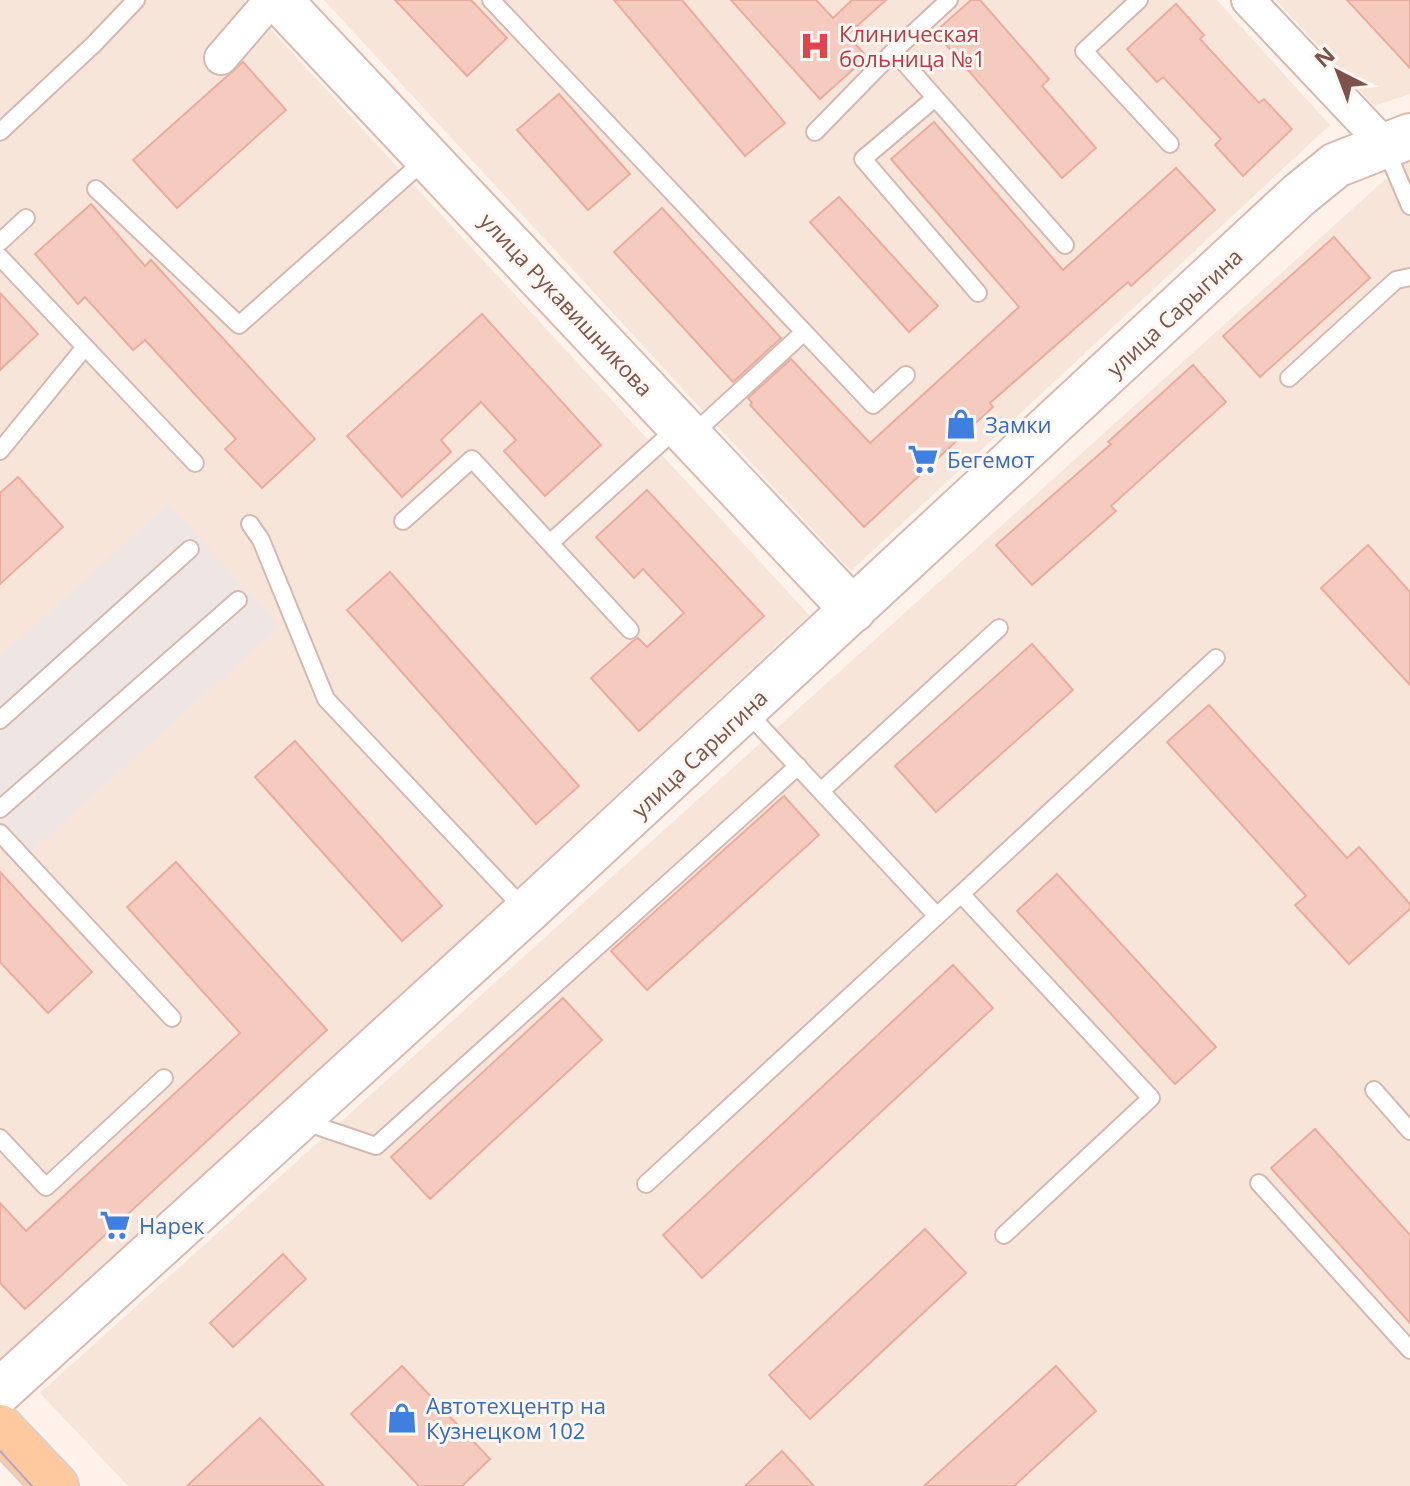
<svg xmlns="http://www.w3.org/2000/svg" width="1410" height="1486" viewBox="0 0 1410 1486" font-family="'Open Sans',sans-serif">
<rect width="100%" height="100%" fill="#fef2ea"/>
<g fill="#f8e5da">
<path d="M 0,0 L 244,0 L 809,615 L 0,1370 Z"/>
<path d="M 324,0 L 1217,0 L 1330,125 L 851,571 Z"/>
<path d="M 1276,0 L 1410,0 L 1410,94 L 1374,106 Z"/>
<path d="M 1410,157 L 1410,1486 L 128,1486 L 40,1393 Z"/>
</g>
<path fill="#efe6e3" d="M 168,503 L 280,626 L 24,858 L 0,832 L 0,656 Z"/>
<g fill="#f5cabf" stroke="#e9ac9e" stroke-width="2">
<path d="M 395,0 L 471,0 L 507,38 L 467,76 Z"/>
<path d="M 614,0 L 682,0 L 785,123 L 745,156 Z"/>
<path d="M 731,0 L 816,0 L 833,18 L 852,0 L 886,0 L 847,35 L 867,57 L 820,99 Z"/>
<path d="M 971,0 L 980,0 L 1049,79 L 1042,86 L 1096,148 L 1062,178 L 935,32 Z"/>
<path d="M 1347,0 L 1410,0 L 1410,68 Z"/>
<path d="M 1176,4 L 1204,35 L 1200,39 L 1259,103 L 1264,99 L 1292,129 L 1243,176 L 1215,145 L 1221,139 L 1163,77 L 1157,82 L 1127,49 Z"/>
<path d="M 243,62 L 286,110 L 177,208 L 133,160 Z"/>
<path d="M 559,94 L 630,174 L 588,210 L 517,130 Z"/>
<path d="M 934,122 L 1063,270 L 1176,168 L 1215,210 L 1131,286 L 1128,282 L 990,403 L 993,407 L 864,527 L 750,405 L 752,403 L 748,398 L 791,359 L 870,443 L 1019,307 L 891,159 Z"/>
<path d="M 839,197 L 938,306 L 909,332 L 810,222 Z"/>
<path d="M 91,204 L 145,266 L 151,260 L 315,439 L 262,488 L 225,449 L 236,439 L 145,340 L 133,350 L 85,297 L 78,304 L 35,254 Z"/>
<path d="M 662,208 L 781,338 L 733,382 L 614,252 Z"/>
<path d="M 1334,237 L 1370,278 L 1260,377 L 1223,336 Z"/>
<path d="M 0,293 L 38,334 L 0,370 Z"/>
<path d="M 482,314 L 601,445 L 545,496 L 504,451 L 516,440 L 481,402 L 441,440 L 451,452 L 402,497 L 347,436 Z"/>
<path d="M 1193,365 L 1226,402 L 1111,506 L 1116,511 L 1032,585 L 996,545 L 1111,444 L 1108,442 Z"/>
<path d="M 18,477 L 63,527 L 0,584 L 0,493 Z"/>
<path d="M 647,490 L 764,616 L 639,731 L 591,678 L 633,641 L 638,638 L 647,647 L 684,613 L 643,569 L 634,578 L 596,537 Z"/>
<path d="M 1368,545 L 1410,592 L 1410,685 L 1321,588 Z"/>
<path d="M 390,572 L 579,786 L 536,824 L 347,610 Z"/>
<path d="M 1032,644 L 1073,690 L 936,812 L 895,766 Z"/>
<path d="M 1209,705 L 1347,858 L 1359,847 L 1410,904 L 1410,909 L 1349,964 L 1295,905 L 1306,896 L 1167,742 Z"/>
<path d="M 295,741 L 442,906 L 402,941 L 255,777 Z"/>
<path d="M 784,796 L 819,835 L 647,990 L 611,951 Z"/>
<path d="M 176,862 L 327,1030 L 25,1309 L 0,1283 L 0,1203 L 26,1231 L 240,1033 L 127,907 Z"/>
<path d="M 0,872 L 92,972 L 48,1013 L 0,962 Z"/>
<path d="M 1057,874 L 1216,1047 L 1175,1084 L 1017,911 Z"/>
<path d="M 953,965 L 993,1008 L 702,1278 L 663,1235 Z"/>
<path d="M 563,998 L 602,1040 L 430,1199 L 391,1157 Z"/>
<path d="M 1315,1129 L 1410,1235 L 1410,1323 L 1271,1168 Z"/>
<path d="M 925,1229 L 966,1273 L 810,1419 L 769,1375 Z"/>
<path d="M 283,1254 L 306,1279 L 233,1347 L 210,1323 Z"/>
<path d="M 402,1366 L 490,1459 L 462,1486 L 419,1486 L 351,1414 Z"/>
<path d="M 1056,1366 L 1096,1411 L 1014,1486 L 924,1486 Z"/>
<path d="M 260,1418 L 324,1486 L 187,1486 Z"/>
<path d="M 782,1451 L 814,1486 L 745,1486 Z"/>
</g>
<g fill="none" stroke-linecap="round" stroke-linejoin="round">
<g stroke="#d4b9b1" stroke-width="20">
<g id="lane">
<path d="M 491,0 L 873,405 L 906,375"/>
<path d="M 1139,0 L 1084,51 L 1170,144"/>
<path d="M 894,51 L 1065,245"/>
<path d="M 935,98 L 863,159 L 978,293"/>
<path d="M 0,132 L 93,45 L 136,0"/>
<path d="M 815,132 L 894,51 L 949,0"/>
<path d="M 1385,147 L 1410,206"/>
<path d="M 96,189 L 239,325 L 427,158"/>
<path d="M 0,242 L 26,218"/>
<path d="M 0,257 L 195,463"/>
<path d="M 1289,378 L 1396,280 L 1410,277"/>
<path d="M 692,435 L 803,333"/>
<path d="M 0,451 L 85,347"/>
<path d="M 403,521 L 472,459 L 630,630"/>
<path d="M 250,524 L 261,540 L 326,699 L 526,911"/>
<path d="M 550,543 L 679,426"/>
<path d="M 746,711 L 937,916 L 961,894 L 1151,1098 L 1004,1235"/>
<path d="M 0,720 L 190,549"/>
<path d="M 821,791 L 999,628"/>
<path d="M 0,809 L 238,600"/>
<path d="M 0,833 L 172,1018"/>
<path d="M 961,894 L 1216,658"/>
<path d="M 1374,1090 L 1410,1131"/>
<path d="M 302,1121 L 376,1146 L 798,766"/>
<path d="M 0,1138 L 46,1187 L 164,1078"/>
<path d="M 1259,1183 L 1410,1350"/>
<path d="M 646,1184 L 937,916"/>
</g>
</g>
<g stroke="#d4b9b1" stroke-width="36">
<g id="street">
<path d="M 1248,0 L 1385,145"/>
<path d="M 221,58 L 271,0"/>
</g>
</g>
<g stroke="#dabab0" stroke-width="48">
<g id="secondary">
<path d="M 279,0 L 853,610"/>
<path d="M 0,1391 L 527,911 L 1299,195 L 1336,165 L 1410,136"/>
</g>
</g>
<g stroke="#dacfcc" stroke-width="48">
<path id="primary" d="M 0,1427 L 56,1486"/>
</g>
<use href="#lane" stroke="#fff" stroke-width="16"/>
<use href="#street" stroke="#fff" stroke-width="32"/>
<use href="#secondary" stroke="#fff" stroke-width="44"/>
<use href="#primary" stroke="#ffc9a0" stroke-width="44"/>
<path stroke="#b2a5ca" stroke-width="2" d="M 0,1451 L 32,1486"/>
</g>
<defs>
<g id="hospital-bare" transform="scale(2.4)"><path d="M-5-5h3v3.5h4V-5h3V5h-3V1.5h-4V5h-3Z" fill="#e0444e" stroke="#fff7f2" stroke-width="2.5" paint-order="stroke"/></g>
<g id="shop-bare" transform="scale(2.4)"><path d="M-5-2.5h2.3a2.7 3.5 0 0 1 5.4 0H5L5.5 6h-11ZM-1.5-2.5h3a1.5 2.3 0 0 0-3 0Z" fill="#3f7fe0" stroke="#fff7f2" stroke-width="2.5" paint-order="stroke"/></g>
<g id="supermarket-bare" transform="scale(2.4)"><path d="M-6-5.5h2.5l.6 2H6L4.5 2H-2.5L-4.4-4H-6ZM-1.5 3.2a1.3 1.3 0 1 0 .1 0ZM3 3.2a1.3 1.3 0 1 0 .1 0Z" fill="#3f7fe0" stroke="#fff7f2" stroke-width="2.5" paint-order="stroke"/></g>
</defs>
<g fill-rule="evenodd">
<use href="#hospital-bare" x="815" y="46"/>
<use href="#shop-bare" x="961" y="424"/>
<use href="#supermarket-bare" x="923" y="459"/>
<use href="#supermarket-bare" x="115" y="1225"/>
<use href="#shop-bare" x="402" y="1418"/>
</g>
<g text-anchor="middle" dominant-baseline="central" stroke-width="6" stroke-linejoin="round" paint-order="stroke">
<g font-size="22" fill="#be3a42" stroke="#fff7f2" text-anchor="start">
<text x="839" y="33">Клиническая<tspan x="839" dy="25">больница №1</tspan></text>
</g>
<g font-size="22" fill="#7c524a" stroke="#fff7f2">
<text transform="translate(567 304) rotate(47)">улица Рукавишникова</text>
<text transform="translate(1174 312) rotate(-43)">улица Сарыгина</text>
<text transform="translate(699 753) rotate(-43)">улица Сарыгина</text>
</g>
<g font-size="22" fill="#366cbe" stroke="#fff7f2" text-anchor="start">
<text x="985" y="424">Замки</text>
<text x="947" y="459">Бегемот</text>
<text x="139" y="1225">Нарек</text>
<text x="426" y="1405">Автотехцентр на<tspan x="426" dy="25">Кузнецком 102</tspan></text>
</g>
</g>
<g transform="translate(1338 72) rotate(318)" stroke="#fff7f2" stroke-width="6" paint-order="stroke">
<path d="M0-6L14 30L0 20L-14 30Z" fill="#7c524a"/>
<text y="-12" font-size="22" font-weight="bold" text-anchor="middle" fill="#7c524a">N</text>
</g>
</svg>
